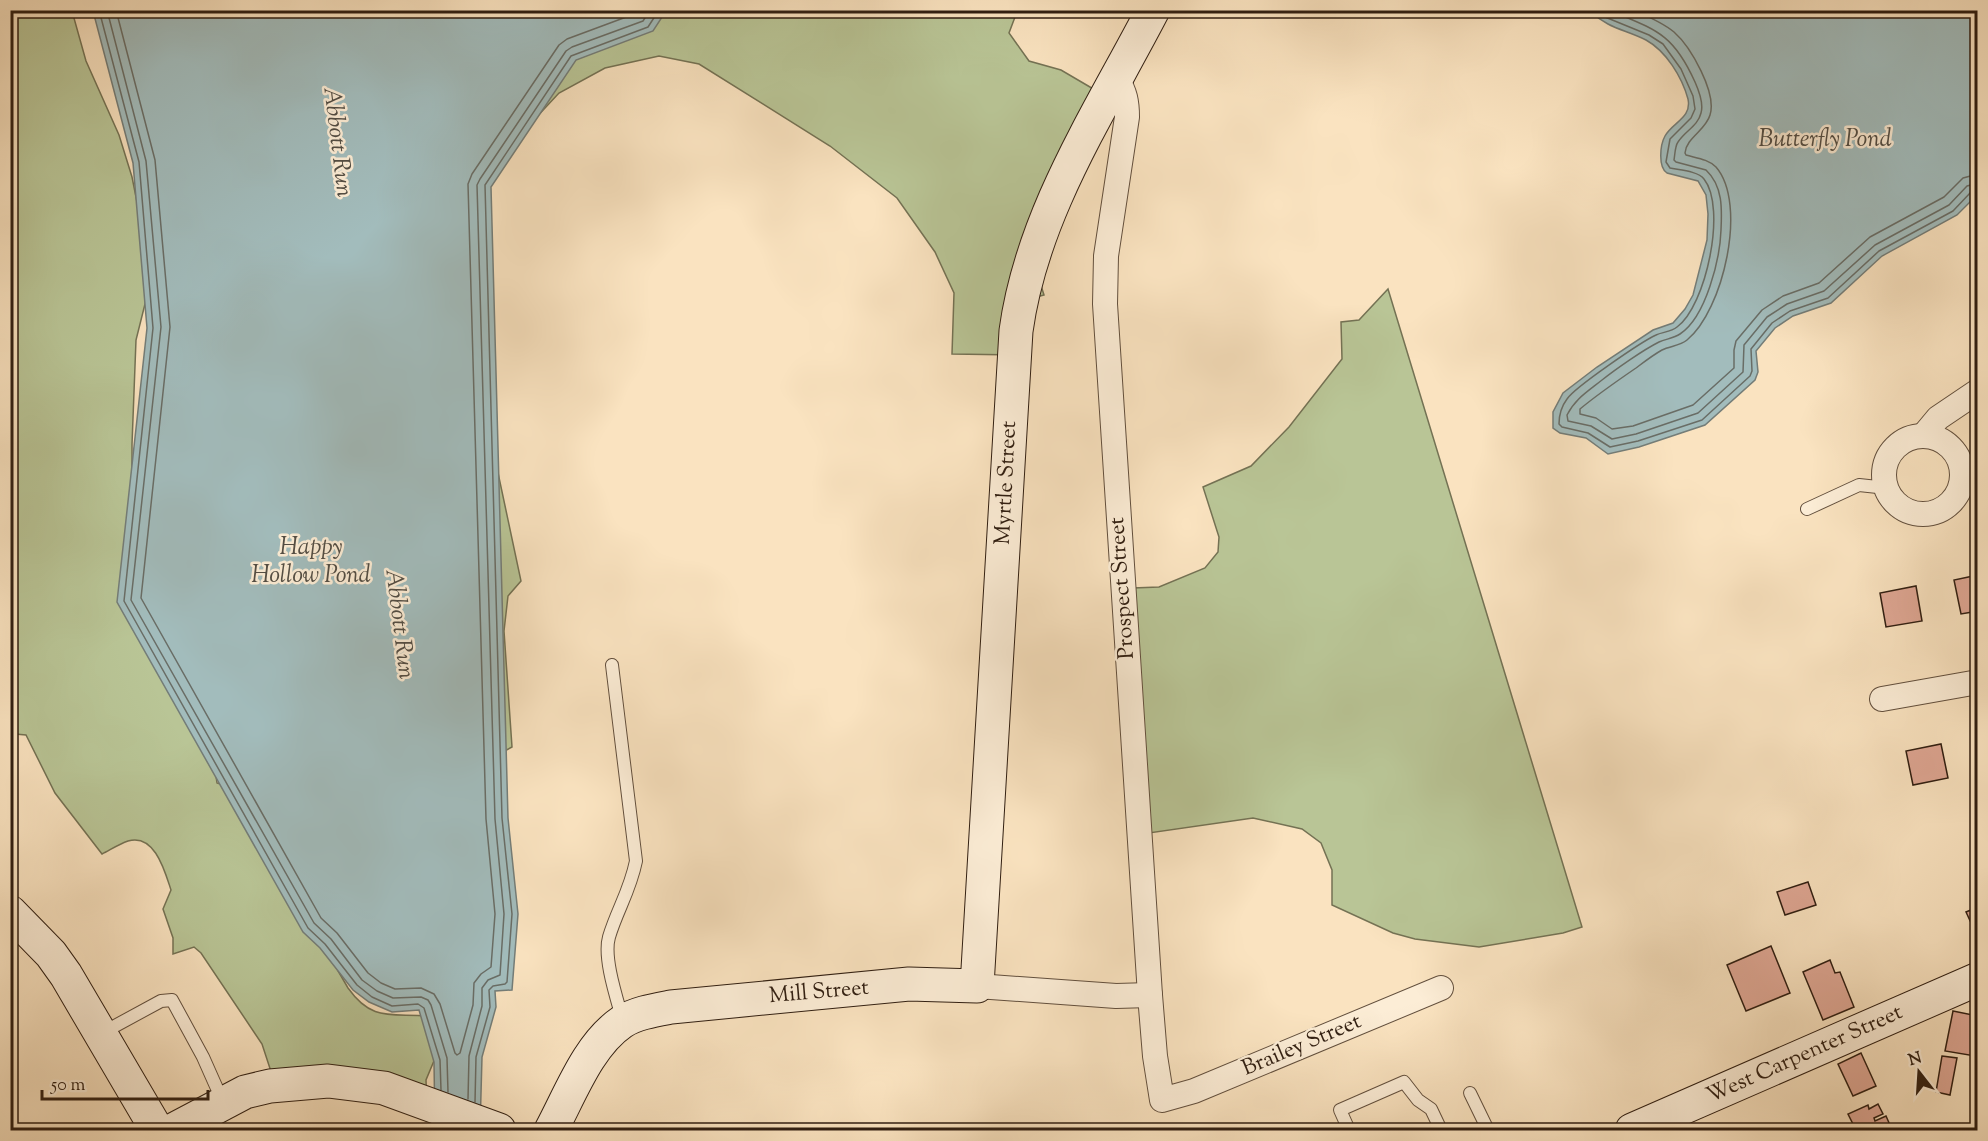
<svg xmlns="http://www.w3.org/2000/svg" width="1988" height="1141" viewBox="0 0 1988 1141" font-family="'Sorts Mill Goudy',serif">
<rect width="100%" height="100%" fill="#fae3c0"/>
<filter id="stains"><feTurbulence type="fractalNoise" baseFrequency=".00333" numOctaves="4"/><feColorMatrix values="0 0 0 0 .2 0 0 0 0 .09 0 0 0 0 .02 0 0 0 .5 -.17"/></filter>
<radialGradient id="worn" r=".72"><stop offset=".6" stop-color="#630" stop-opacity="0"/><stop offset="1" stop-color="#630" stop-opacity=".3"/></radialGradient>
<g fill="#b9c596" stroke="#747254" stroke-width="1.5">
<path d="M 11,11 L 72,11 L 86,61 L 119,135 L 132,177 L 140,217 L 146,300 L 136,340 L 132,444 L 132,559 L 212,748 L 217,783 L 232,788 L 348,988 C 372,1022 391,1013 427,1016 L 436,1056 L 426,1080 L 427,1107 L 358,1092 L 279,1096 L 262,1044 L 201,953 L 194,947 L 173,954 L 173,938 L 163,909 L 171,890 C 165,872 155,833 128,841 C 119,844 110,850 102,854 L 55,793 L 26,735 L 15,734 L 11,730 L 10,199 L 16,189 L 10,179 Z"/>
<path d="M 650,11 L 1034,11 L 1015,17 L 1009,33 L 1029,61 L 1061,70 L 1107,97 L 1106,102 L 1081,152 L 1053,227 L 1050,227 L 1037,273 L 1044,295 L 1029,299 C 1020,316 1019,336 1018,355 L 952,354 L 954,293 L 935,252 L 897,198 L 830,146 L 699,64 L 659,56 L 605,68 L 559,93 L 490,167 L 481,302 L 494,454 L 521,581 L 508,596 L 504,631 L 512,747 L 501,753 L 474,591 L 461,392 L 449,291 L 453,216 L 459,193 L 497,109 L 506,97 L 517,90 L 569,62 L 608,47 L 639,23 Z"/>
<path d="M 1388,289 L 1582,927 L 1563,933 L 1479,947 L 1415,939 L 1393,933 L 1332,905 L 1332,870 L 1321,843 L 1302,829 L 1253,818 L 1149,833 L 1133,588 L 1159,587 L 1205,568 L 1218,552 L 1219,537 L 1203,487 L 1251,466 L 1289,427 L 1342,359 L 1341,322 L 1359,320 Z"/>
</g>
<g fill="#a2bcbc" stroke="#747d78" stroke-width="1.5">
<path d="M 93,11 L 666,11 L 653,31 L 576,60 L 491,187 L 508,818 L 518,914 L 512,990 L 495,991 L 496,1007 L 482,1057 L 480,1130 L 435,1130 L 434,1062 L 419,1010 L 392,1012 L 369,1002 L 353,990 L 320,948 L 303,932 L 117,602 L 147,328 L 133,163 Z"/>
<path d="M 1590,11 L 1978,11 L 1977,195 L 1957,215 L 1882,256 L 1831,303 L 1793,316 L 1775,328 L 1756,351 L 1758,372 L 1755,380 L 1705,425 L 1639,447 L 1608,454 L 1586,438 L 1560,433 L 1553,428 L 1553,412 L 1563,393 L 1597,367 L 1653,330 L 1673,323 L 1685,309 L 1693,295 L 1707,240 L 1708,214 L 1706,195 L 1698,181 L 1667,173 C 1658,167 1660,145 1665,136 C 1673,122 1692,118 1688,99 C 1682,77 1666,51 1646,40 C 1624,29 1609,29 1590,11 Z"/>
</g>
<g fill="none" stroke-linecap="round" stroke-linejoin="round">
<g stroke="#696d66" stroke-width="1.5">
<path d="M 99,10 L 139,162 L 153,328 L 124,601 L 308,928 L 325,944 L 357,985 L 372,997 L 392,1006 L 418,1004 L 424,1008 L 440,1060 L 441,1090"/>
<path d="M 107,10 L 146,161 L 161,327 L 131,600 L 314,923 L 331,939 L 362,980 L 377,991 L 393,998 L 421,997 L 428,1000 L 431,1005 L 447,1058 L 448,1092"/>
<path d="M 116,10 L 155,160 L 170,327 L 141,598 L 321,918 L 337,933 L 368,973 L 381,983 L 395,989 L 421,988 L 434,994 L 440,1004 L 455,1053 L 457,1055 L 460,1053 L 473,1005 L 474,983 L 481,974 L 491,967 L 495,914 L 486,819 L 468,184 L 472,174 L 559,45 L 567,39 L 637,13 L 639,10"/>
<path d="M 1598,10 L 1605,17 L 1649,35 L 1663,44 L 1681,69 L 1693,96 L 1695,109 L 1691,118 L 1670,139 L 1666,162 L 1670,168 C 1679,170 1698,171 1704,179 C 1727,208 1706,306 1677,327 C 1671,332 1662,332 1656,335 C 1641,342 1575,387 1567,399 C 1561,407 1559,415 1559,424 L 1562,427 L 1588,433 L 1610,447 L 1638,441 L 1702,420 L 1750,376 L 1752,371 L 1751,349 L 1772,323 L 1790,311 L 1828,298 L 1879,251 L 1953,211 L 1971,192 L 1978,191"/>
<path d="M 1609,10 C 1656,30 1673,33 1695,82 C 1699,91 1704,103 1701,113 C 1698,126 1685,131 1678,142 C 1675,146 1675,154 1674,160 L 1676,162 L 1706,170 C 1723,186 1722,209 1721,230 C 1720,259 1706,317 1680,334 C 1674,338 1666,339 1659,342 C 1643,350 1616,369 1602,380 C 1587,392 1575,399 1567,415 L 1568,421 L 1591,426 L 1612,439 L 1636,434 L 1698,413 L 1743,372 L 1744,345 L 1767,317 L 1787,304 L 1824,291 L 1875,245 L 1949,205 L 1967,186 L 1978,183"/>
<path d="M 1633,10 C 1647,16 1662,22 1674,32 C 1691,47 1717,93 1710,115 C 1706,130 1686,138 1685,153 L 1686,155 C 1696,158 1708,159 1716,167 C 1748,204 1723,311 1687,340 C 1680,346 1670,346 1662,350 C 1653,355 1644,362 1636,368 C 1617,381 1598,394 1580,409 L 1580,414 L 1596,418 L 1612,429 L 1633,426 L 1693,405 L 1734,368 L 1734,350 L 1736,341 L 1762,310 L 1783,296 L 1819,283 L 1870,237 L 1944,197 L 1963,178 L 1978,174"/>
<path d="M 468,1099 L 469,1056 L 482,1006 L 482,988 L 488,980 L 500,975 L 504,914 L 495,819 L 477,185 L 480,179 L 566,51 L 572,47 L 643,21 L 650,10"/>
<path d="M 475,1102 L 476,1057 L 490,1007 L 489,990 L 493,986 L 505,984 L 507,982 L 512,914 L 502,818 L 485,185 L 571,56 L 648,27 L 659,10"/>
</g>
</g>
<g fill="#dfa794" stroke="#301e11" stroke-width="1.5">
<path d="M 1978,575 L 1978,611 L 1961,614 L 1954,580 Z"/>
<path d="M 1916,586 L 1922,621 L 1886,627 L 1880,593 Z"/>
<path d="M 1941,744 L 1948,778 L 1913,785 L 1906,751 Z"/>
<path d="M 1978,833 L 1978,851 L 1976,851 L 1972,835 Z"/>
<path d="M 1808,882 L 1816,905 L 1785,915 L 1777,892 Z"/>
<path d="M 1978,907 L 1978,938 L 1966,912 Z"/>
<path d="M 1771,946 L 1790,993 L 1746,1011 L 1727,965 Z"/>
<path d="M 1830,960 L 1835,973 L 1840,972 L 1854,1007 L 1823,1020 L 1803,972 Z"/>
<path d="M 1953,1011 L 1978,1016 L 1978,1043 L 1975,1056 L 1945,1051 Z"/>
<path d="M 1861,1053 L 1876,1086 L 1853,1096 L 1838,1064 Z"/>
<path d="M 1942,1056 L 1957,1058 L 1950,1095 L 1936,1092 Z"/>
<path d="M 1878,1104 L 1883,1114 L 1874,1118 L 1875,1121 L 1886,1116 L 1890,1125 L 1879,1130 L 1856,1130 L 1848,1114 L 1868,1105 L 1869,1109 Z"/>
</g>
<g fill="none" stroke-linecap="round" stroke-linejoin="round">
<g stroke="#624f3d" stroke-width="14">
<g id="lane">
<path d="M 1807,509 L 1859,485 L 1887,488"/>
<path d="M 612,665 L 636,861 C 630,891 617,910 609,937 C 603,958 617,999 623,1021"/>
<path d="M 102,1033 L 161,1001 L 172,1000 L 203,1057 L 223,1102"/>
<path d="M 1470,1093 L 1488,1130"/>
<path d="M 1349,1130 L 1340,1110 L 1404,1082 L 1418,1100 L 1431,1109 L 1441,1130"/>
</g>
</g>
<g stroke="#624f3d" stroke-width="26">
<g id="street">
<path d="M 1117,79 C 1125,92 1127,102 1127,117 L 1106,256 L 1105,304 L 1150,995 L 1155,1056 L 1162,1100 L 1194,1091 L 1441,988"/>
<path d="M 1923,436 L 1938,418 L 1978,391"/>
<circle cx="1923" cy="475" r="39"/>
<path d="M 1882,699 L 1978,682"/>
<path d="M 977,986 L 1116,996 L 1150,995"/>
</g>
</g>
<g stroke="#301e11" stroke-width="35">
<g id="secondary">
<path d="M 10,912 L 51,954 L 66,975 L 157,1130"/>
<path d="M 173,1130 L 245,1092 L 270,1086 L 328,1081 L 384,1088 L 499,1130"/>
<path d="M 551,1130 C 570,1095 588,1045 622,1022 C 636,1013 655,1010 671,1007 L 909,984 L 977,986 L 1016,331 C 1032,214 1099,114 1153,10"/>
<path d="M 1632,1130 L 1978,979"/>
</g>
</g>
<use href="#lane" stroke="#fcedd6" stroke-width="12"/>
<use href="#street" stroke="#fcedd6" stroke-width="24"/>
<use href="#secondary" stroke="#fcedd6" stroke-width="33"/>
</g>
<g text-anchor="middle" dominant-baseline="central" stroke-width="5" stroke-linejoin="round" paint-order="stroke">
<g font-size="22" fill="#301e11" stroke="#fcedd6">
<text transform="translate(1007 483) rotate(-87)">Myrtle Street</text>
<text transform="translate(1123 588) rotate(-94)">Prospect Street</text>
<text transform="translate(819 993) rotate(-5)">Mill Street</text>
<text transform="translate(1302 1046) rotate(-23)">Brailey Street</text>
<text transform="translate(1805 1055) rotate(-24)">West Carpenter Street</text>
</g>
<g font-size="24" font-style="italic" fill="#524d44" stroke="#fcedd6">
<text x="1825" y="140">Butterfly Pond</text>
<text transform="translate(337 142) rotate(83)">Abbott Run</text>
<text x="311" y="548">Happy<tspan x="311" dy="28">Hollow Pond</tspan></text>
<text transform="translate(399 624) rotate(83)">Abbott Run</text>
</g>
</g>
<rect width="1988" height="1141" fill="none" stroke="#fae3c0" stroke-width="36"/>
<rect x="12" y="12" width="1964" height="1117" fill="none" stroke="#301e11" stroke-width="3"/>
<rect x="18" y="18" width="1952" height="1105" fill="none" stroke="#301e11" stroke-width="1.5"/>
<g transform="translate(1919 1072) rotate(343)" stroke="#fcedd6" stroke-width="4.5" paint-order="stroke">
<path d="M0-4.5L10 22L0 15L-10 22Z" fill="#301e11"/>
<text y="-9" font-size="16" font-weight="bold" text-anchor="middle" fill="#301e11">N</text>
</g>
<path d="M42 1090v9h166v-9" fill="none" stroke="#301e11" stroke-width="3"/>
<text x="51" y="1090" font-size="18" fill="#301e11" stroke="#fcedd6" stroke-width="4.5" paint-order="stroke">50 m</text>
<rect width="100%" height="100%" filter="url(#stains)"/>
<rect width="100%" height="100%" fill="url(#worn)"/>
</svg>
